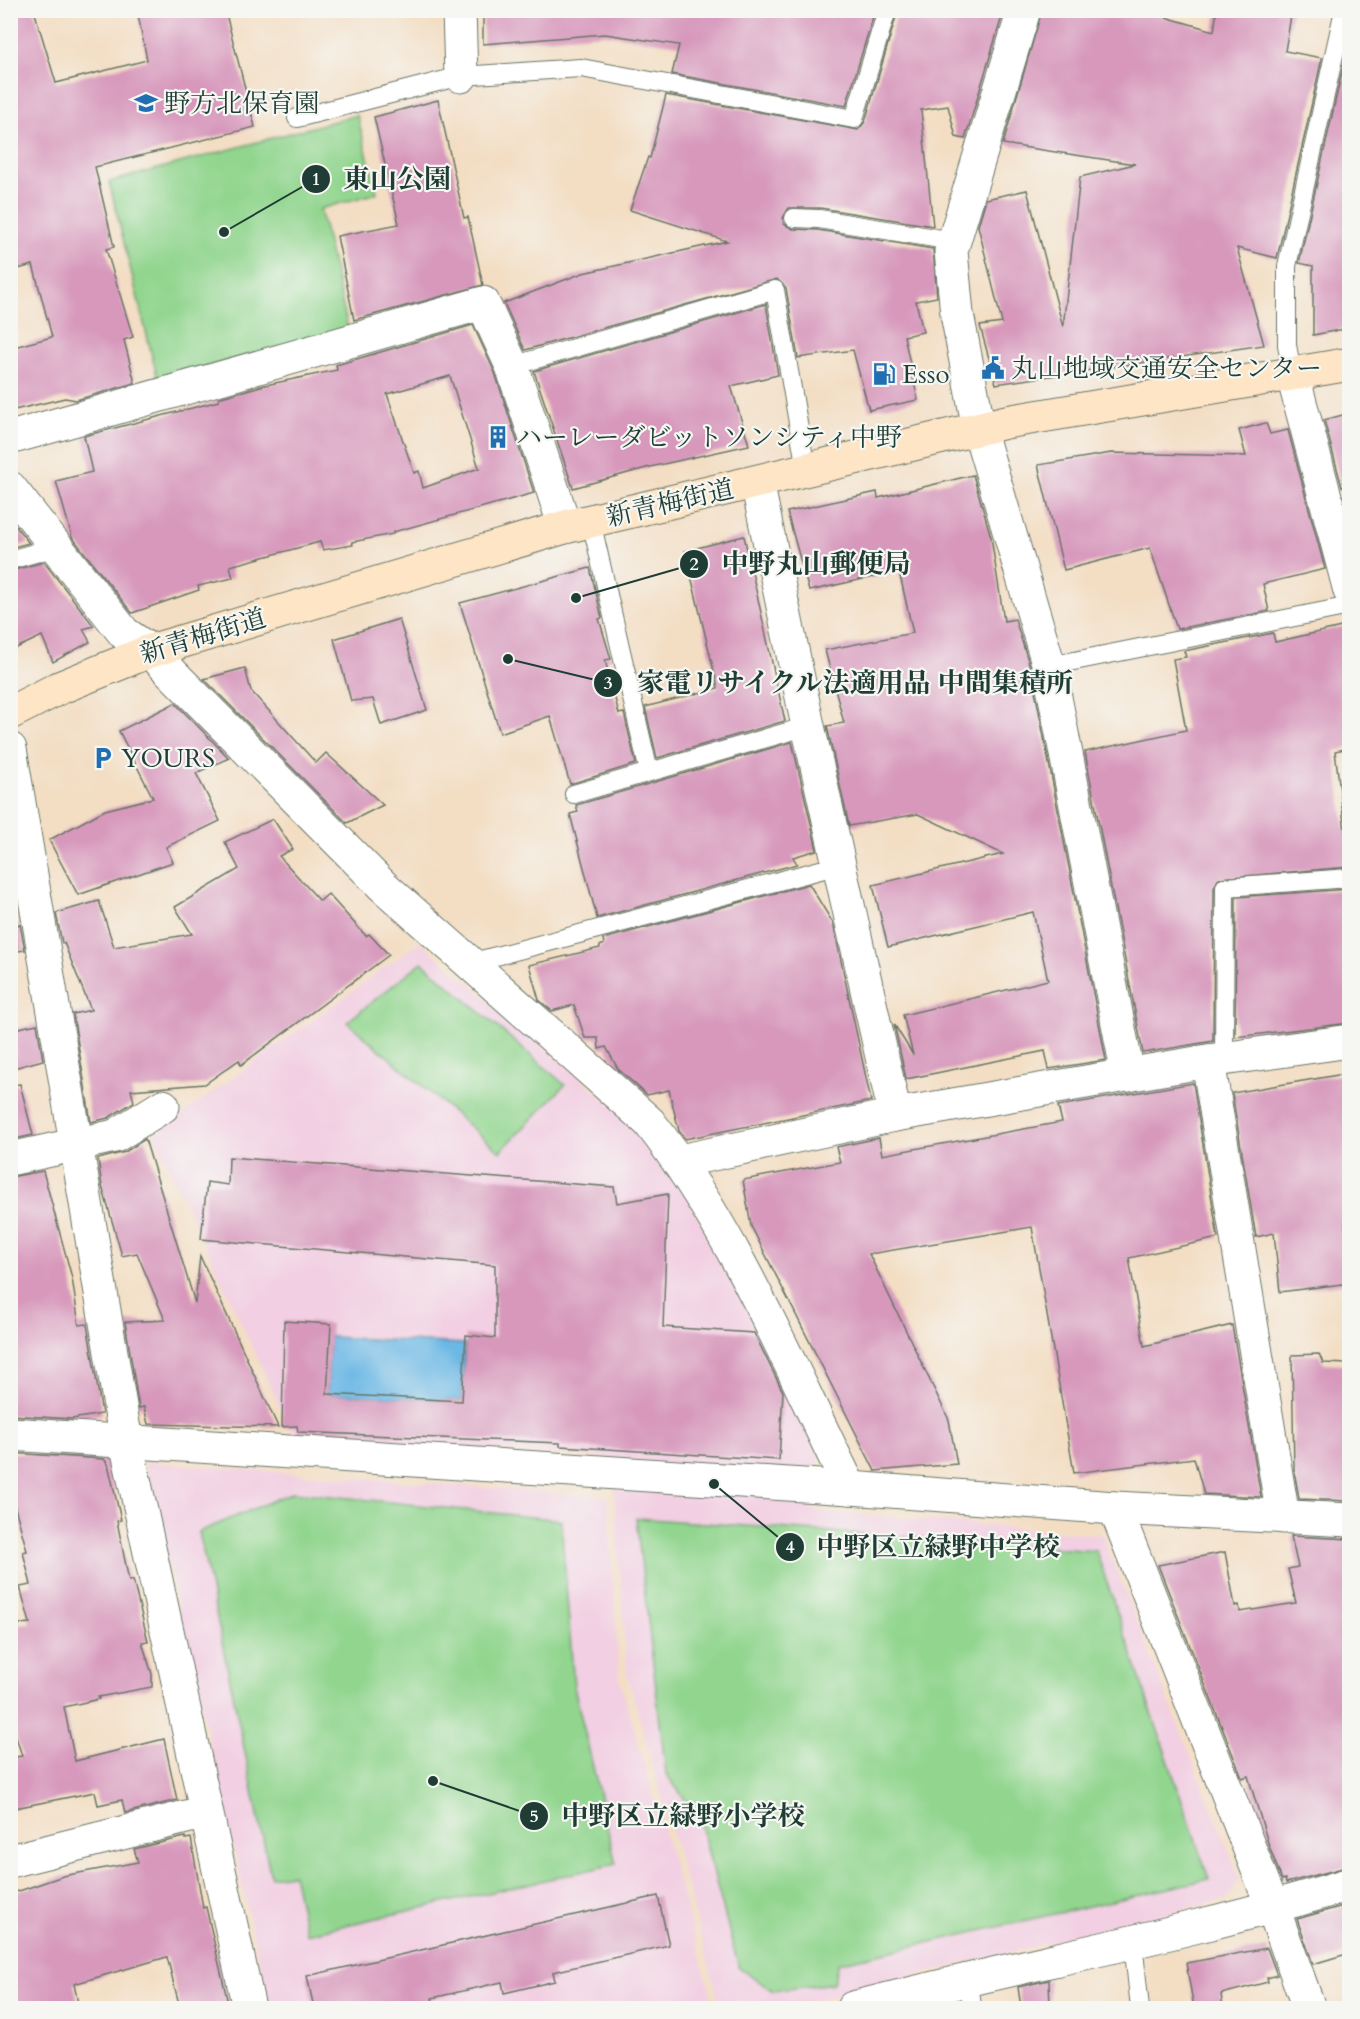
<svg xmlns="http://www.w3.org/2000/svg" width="1360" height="2019" viewBox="0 0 1360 2019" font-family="Cardo,'Noto Serif JP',serif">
<rect width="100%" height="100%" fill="#f6f6f2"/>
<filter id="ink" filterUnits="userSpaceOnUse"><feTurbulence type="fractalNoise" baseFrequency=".0167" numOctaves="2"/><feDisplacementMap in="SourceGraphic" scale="12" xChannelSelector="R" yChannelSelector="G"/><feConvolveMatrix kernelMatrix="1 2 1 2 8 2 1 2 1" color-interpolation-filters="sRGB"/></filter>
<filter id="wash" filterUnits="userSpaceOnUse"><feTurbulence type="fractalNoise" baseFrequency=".008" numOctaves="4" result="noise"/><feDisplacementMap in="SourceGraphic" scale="24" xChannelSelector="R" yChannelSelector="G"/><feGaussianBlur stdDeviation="1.35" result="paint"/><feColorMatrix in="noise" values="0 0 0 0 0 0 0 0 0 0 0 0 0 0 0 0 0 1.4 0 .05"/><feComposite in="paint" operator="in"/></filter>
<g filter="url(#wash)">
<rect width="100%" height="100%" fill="#f3dec4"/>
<g fill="#f2cfe2">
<path d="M 420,942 L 616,1108 L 674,1171 L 822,1452 L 814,1470 L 815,1511 L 1102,1535 L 1240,1879 L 1228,1899 L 782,2008 L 721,2008 L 627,1674 L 612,1458 L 294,1437 L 154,1135 Z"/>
<path d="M 145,1462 L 608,1497 L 619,1677 L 715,2008 L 270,2008 Z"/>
</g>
<g fill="#91d58e" stroke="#588961" stroke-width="1.5">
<path d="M 357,115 L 377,193 L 320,209 L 348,328 L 158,380 L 109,182 Z"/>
<path d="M 422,962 L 565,1085 L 500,1152 L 347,1022 Z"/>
<path d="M 293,1492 L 561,1520 L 574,1687 L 616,1864 L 306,1934 L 293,1874 L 271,1877 L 199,1532 Z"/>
<path d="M 636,1518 L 1096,1551 L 1209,1879 L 838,1963 L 833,1983 L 773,1991 L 739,1968 L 699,1818 L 666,1774 Z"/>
</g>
<path fill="#6cb8e5" stroke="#467a8c" stroke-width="1.5" d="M 330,1337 L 465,1344 L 462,1401 L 327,1394 Z"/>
<g id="blocks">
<g fill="#d798bc" fill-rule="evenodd">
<path d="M 10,10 L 34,10 L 56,83 L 147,60 L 137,10 L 225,10 L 255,127 L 95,167 L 114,247 L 106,249 L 133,337 L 124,340 L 135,383 L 76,400 L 65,398 L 10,411 L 10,348 L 52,337 L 33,265 L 10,271 Z"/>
<path d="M 483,10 L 875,10 L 846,106 L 672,74 L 679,45 L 605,34 L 483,44 Z"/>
<path d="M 898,10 L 1004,10 L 965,139 L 956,137 L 948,106 L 921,110 L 933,226 L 820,208 L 789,208 L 783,218 L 784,224 L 793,229 L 818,230 L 933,249 L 937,297 L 916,301 L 923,332 L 904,336 L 918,400 L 869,410 L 853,350 L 798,358 L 786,288 L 777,279 L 525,350 L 504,303 L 583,273 L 727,241 L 630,210 L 648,157 L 650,158 L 666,95 L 858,130 L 865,122 Z"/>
<path d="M 1042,10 L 1141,10 L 1214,31 L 1217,10 L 1292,10 L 1285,51 L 1322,58 L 1277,258 L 1237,248 L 1264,345 L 996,384 L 980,326 L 1002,323 L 978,226 L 986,199 L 1027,190 L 1063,327 L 1080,177 L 1135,164 L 1003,144 Z"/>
<path d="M 1344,62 L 1350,63 L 1350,328 L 1313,335 L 1313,266 L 1299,263 Z"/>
<path d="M 438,100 L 464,218 L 468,217 L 483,285 L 354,320 L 337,236 L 399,224 L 374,117 Z"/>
<path d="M 766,304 L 778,375 L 731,386 L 749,445 L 650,467 L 573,488 L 534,371 Z"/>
<path d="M 473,325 L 495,373 L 534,493 L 393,532 L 393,534 L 352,542 L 353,545 L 323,550 L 320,542 L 230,566 L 233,578 L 198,586 L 199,590 L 132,613 L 72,537 L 56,481 L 92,472 L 84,436 L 219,401 L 218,398 L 261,386 L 337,370 L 336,365 ZM 450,376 L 479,468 L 423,488 L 419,471 L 414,473 L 387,394 Z"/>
<path d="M 1350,413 L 1350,485 L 1342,487 L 1324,420 Z"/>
<path d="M 1266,423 L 1270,434 L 1288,430 L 1325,569 L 1263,584 L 1269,611 L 1177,629 L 1150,548 L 1064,570 L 1038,465 L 1111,453 L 1246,456 L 1239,430 Z"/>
<path d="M 973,475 L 991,537 L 1004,621 L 1015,619 L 1031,670 L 1106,1060 L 1049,1069 L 1045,1051 L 906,1079 L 894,1024 L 913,1055 L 903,1015 L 1048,980 L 1033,912 L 888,947 L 873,885 L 1003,854 L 918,814 L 849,826 L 827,726 L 844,723 L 825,650 L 913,633 L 899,571 L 809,591 L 787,512 L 877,492 L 878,498 Z"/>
<path d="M 10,519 L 29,543 L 10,548 Z"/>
<path d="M 744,536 L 785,721 L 657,758 L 645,707 L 718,688 L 685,551 Z"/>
<path d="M 44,562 L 94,626 L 83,629 L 90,642 L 53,662 L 42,636 L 10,651 L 10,571 Z"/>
<path d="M 590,568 L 602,618 L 599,619 L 611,659 L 605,660 L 619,714 L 624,713 L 636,764 L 570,784 L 550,716 L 500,733 L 460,603 Z"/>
<path d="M 399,619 L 427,710 L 381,725 L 373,699 L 351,701 L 334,639 Z"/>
<path d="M 1350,625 L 1350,748 L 1335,751 L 1345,831 L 1350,830 L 1350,867 L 1219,878 L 1214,887 L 1213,1041 L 1143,1053 L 1085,752 L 1186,730 L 1173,659 L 1186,657 L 1184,651 L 1273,633 L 1275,642 Z"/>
<path d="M 245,668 L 251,691 L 316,763 L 326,753 L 383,805 L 347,823 L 204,679 Z"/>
<path d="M 175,703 L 229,758 L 196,773 L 220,821 L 166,847 L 173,862 L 78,895 L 49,840 L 105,810 L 153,798 L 119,731 Z"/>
<path d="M 792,742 L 817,850 L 793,857 L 797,864 L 597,918 L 570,814 L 578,812 L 576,805 Z"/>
<path d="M 273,819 L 293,849 L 279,856 L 320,901 L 328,894 L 366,936 L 369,934 L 389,955 L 241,1065 L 239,1060 L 205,1084 L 131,1090 L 134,1102 L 108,1118 L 91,1122 L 73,1014 L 91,1010 L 64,943 L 62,943 L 56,913 L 99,901 L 114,947 L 192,934 L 175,907 L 239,869 L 225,842 Z"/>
<path d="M 809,884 L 833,923 L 871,1101 L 685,1139 L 679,1131 L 669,1090 L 647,1095 L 618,1069 L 606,1047 L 599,1049 L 598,1038 L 585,1038 L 574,1005 L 552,1011 L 539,1000 L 529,965 L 600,948 L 600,946 L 604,944 L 603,939 Z"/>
<path d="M 1350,889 L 1350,1023 L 1235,1037 L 1236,897 Z"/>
<path d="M 20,924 L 25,950 L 10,952 L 10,927 Z"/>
<path d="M 37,1024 L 43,1060 L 10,1069 L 10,1030 Z"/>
<path d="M 1350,1073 L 1350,1221 L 1345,1222 L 1350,1283 L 1280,1292 L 1274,1233 L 1256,1237 L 1232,1093 Z"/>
<path d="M 1193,1083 L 1218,1238 L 1129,1258 L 1144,1346 L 1232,1325 L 1261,1497 L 1204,1494 L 1194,1458 L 1074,1473 L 1032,1227 L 869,1254 L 949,1420 L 957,1464 L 875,1471 L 751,1226 L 743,1180 L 840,1162 L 836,1147 L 879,1138 L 882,1155 L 1062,1122 L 1058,1106 Z"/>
<path d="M 20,1084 L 33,1135 L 10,1140 L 10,1085 Z"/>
<path d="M 145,1139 L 195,1303 L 200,1256 L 278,1427 L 148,1424 L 144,1407 L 139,1408 L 125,1322 L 165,1320 L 137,1253 L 122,1256 L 102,1186 L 98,1159 L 125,1152 Z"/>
<path d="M 229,1157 L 614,1187 L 617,1203 L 668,1194 L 663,1327 L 754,1333 L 783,1392 L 779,1460 L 560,1446 L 560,1443 L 298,1432 L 297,1426 L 282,1427 L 284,1321 L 331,1324 L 327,1394 L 462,1401 L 466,1335 L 495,1338 L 495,1265 L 201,1239 L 207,1182 L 228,1185 Z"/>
<path d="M 43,1171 L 72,1278 L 79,1325 L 87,1324 L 102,1414 L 72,1419 L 10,1415 L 10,1177 Z"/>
<path d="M 1319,1354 L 1323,1363 L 1350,1364 L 1350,1501 L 1299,1499 L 1294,1470 L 1292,1355 Z"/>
<path d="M 10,1453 L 104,1459 L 108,1464 L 121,1520 L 117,1521 L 129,1581 L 133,1580 L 148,1641 L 142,1642 L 152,1674 L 152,1687 L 98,1697 L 99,1699 L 64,1707 L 75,1761 L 164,1739 L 177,1800 L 125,1813 L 122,1800 L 98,1805 L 95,1792 L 10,1809 L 10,1758 L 22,1756 L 10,1718 L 10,1625 L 30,1623 L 20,1587 L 31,1585 L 23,1552 L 27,1551 L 10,1489 Z"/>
<path d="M 1291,1536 L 1350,1539 L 1350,1866 L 1286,1883 L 1285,1879 L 1282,1880 L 1269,1846 L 1248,1776 L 1242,1778 L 1158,1565 L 1225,1552 L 1235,1606 L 1239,1605 L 1240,1612 L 1296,1603 L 1288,1569 L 1298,1567 Z"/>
<path d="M 185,1837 L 185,1839 L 191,1838 L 203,1908 L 206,1907 L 228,2003 L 206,2008 L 180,2008 L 167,1957 L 74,1984 L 79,2008 L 10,2008 L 10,1894 L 63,1876 L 138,1862 L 134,1849 Z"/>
<path d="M 658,1896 L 669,1945 L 553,1972 L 555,1981 L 504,1993 L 502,1982 L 432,1998 L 434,2008 L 314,2008 L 307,1976 Z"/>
<path d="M 1350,1904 L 1350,1953 L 1313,1964 L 1297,1919 Z"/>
<path d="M 1267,1948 L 1277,1975 L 1267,1978 L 1268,1982 L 1221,1994 L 1223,2008 L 1194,2008 L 1186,1963 Z"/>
<path d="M 1049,1980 L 1050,2008 L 1021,2008 L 1018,1987 Z"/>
</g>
</g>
</g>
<g filter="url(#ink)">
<use href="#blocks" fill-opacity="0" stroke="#697566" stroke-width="1.5"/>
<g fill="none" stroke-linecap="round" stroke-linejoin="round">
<g stroke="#697566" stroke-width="20">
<g id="lane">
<path d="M 297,118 L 461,76 L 581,68 L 854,119 L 887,10"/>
<path d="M 794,218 L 819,219 L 953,241"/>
<path d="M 512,366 L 775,290 L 806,469"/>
<path d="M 1292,372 L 1287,345 L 1287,266 L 1344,10"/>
<path d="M 591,521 L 649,772"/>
<path d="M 10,560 L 56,547"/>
<path d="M 1049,666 L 1350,606"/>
<path d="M 574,794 L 808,726"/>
<path d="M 470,963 L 839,865"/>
<path d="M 1224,1059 L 1225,887 L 1350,878"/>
<path d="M 1133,1942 L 1140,2008"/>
<path d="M 969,1978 L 972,2008"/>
</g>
</g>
<g stroke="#697566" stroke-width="35">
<g id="street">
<path d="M 459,10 L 461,76"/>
<path d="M 1024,10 L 951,251 L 957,314 L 979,429 L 1049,666 L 1128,1075"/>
<path d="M 1292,372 L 1350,591"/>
<path d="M 10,438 L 483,303 L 512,366 L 565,527"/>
<path d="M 757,482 L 808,726 L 895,1115"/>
<path d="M 10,488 L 124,633 L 150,651 L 383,886 L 649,1122 C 734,1230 789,1365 850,1488"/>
<path d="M 10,749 L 126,1442 L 249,2008"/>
<path d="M 1208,1061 L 1350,1041"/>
<path d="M 10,1159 L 115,1136 L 163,1106"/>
<path d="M 680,1161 L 895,1115 L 1208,1061 L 1283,1517"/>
<path d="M 10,1434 L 850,1488 L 1115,1508 L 1350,1520"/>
<path d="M 1115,1508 L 1273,1908 L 1309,2008"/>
<path d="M 10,1861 L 206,1812"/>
<path d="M 853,2008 C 1018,1965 1186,1935 1350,1884"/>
</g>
</g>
<g stroke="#697566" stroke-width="35">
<path id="secondary" d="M 10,713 L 59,688 L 150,651 L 565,527 L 1006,422 L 1350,364"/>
</g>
<use href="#lane" stroke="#fff" stroke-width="18"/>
<use href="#street" stroke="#fff" stroke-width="33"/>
<use href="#secondary" stroke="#fde5c5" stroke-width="33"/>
</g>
</g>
<defs>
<g id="school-bare" transform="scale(1.8)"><path d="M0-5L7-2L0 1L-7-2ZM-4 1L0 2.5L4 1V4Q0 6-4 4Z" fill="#1f6fb2" stroke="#f6f6f2" stroke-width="2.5" paint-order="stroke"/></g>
<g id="civic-bare" transform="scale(1.8)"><path d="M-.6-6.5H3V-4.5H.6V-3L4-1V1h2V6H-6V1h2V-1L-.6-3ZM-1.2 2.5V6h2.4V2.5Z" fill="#1f6fb2" stroke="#f6f6f2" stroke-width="2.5" paint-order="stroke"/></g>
<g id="fuel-bare" transform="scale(1.8)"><path d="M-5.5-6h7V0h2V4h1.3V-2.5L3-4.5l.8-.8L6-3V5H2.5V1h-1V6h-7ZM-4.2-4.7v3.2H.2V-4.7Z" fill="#1f6fb2" stroke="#f6f6f2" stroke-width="2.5" paint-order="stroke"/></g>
<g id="building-bare" transform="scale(1.8)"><path d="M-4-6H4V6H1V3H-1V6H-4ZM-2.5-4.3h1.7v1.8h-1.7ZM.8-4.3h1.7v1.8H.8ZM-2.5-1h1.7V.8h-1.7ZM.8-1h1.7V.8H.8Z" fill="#1f6fb2" stroke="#f6f6f2" stroke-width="2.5" paint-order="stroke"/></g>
<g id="parking-bare" transform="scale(1.8)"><path d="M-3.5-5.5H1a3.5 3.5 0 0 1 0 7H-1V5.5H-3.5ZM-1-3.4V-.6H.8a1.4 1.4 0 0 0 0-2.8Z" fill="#1f6fb2" stroke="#f6f6f2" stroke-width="2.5" paint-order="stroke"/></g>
</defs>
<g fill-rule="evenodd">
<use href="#school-bare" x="146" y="103"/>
<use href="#civic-bare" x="993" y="368"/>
<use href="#fuel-bare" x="884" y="374"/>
<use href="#building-bare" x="498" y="437"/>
<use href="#parking-bare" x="103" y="758"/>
</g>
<g text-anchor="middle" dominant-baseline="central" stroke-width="4.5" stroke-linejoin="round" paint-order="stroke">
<g font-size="26" fill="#1f3d34" stroke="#f6f6f2" text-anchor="start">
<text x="164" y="103">野方北保育園</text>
<text x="1011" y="368">丸山地域交通安全センター</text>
<text x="902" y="374">Esso</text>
<text x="516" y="437">ハーレーダビットソンシティ中野</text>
<text x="121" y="758">YOURS</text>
</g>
<g font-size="26" fill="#1f3d34" stroke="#f6f6f2">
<text transform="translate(670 503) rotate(-13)">新青梅街道</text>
<text transform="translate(203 636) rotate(-17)">新青梅街道</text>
</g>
</g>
<path fill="none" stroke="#1f3d34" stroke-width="2" d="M224 232L316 179M576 598L694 564M508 659L608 683M714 1484L790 1547M433 1781L534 1816"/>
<g fill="#1f3d34" stroke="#f6f6f2" stroke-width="2">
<circle cx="224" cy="232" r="6"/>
<circle cx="576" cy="598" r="6"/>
<circle cx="508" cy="659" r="6"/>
<circle cx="714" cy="1484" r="6"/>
<circle cx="433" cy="1781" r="6"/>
<circle cx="316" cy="179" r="15"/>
<circle cx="694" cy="564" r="15"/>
<circle cx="608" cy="683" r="15"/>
<circle cx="790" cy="1547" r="15"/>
<circle cx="534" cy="1816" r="15"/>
</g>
<g font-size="18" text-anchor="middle" font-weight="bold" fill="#fff">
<text x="316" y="185">1</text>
<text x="694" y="570">2</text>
<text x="608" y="689">3</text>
<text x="790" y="1553">4</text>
<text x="534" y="1822">5</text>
</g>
<g font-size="27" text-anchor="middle" font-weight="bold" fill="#1f3d34" stroke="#f6f6f2" stroke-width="4.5" stroke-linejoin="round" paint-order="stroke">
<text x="397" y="188">東山公園</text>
<text x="816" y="573">中野丸山郵便局</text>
<text x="855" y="692">家電リサイクル法適用品 中間集積所</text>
<text x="938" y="1556">中野区立緑野中学校</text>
<text x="683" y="1825">中野区立緑野小学校</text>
</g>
<rect width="1360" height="2019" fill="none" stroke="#f6f6f2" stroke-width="36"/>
</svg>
